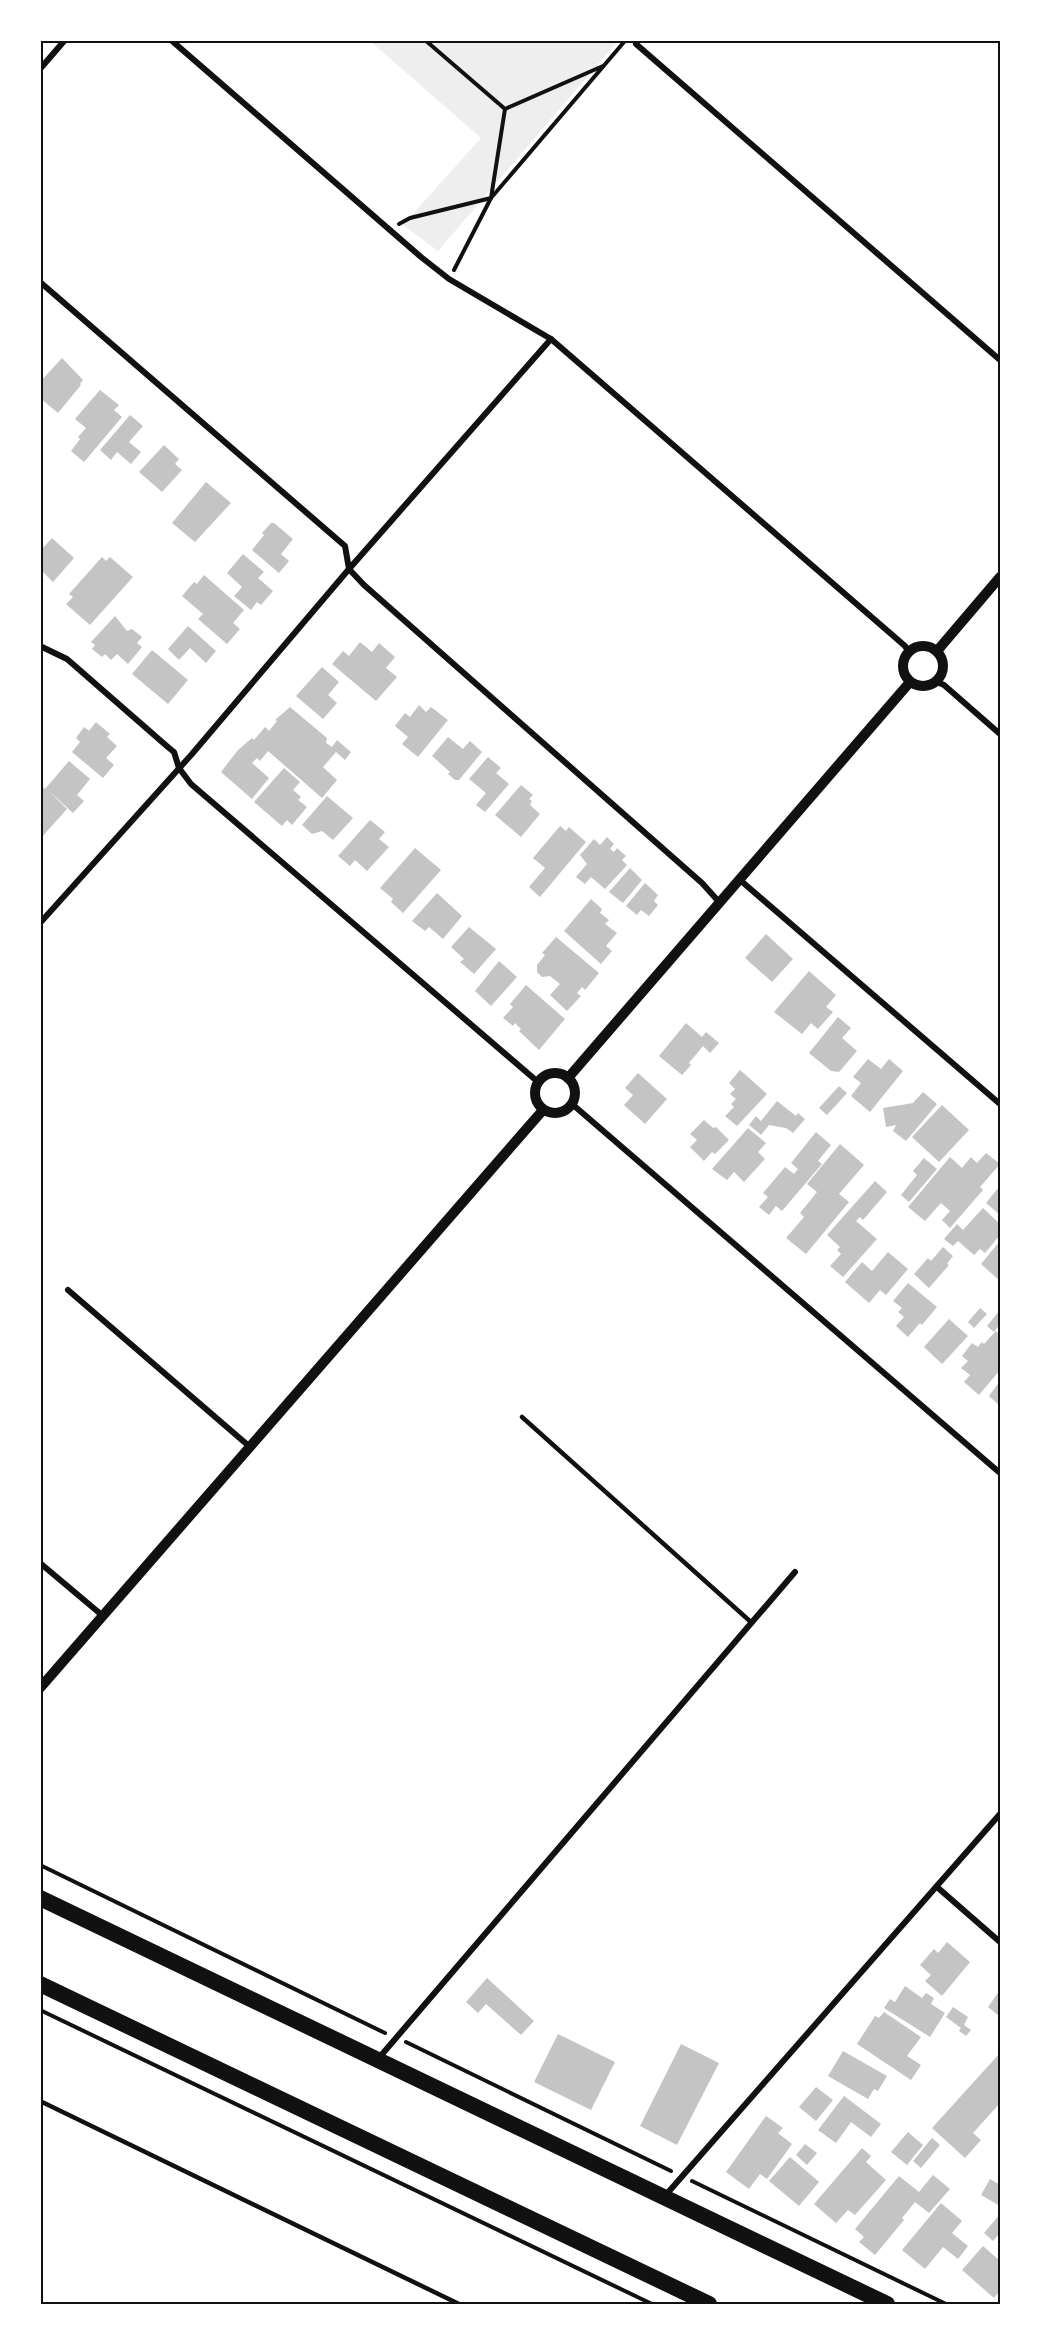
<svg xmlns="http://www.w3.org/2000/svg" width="1041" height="2345" viewBox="0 0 1041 2345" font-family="'IBM Plex Sans',sans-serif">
<rect width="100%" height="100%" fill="#fff"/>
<path fill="#eee" d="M 370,41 L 618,41 L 438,251 L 403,225 L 481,138 Z"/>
<g fill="#c4c4c4">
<path d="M 62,358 L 83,380 L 80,384 L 81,385 L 58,413 L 40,398 L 40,382 Z"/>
<path d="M 100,390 L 119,405 L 114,410 L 122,417 L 84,462 L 71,451 L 80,439 L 78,437 L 86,428 L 75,419 Z"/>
<path d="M 130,415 L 143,426 L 129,442 L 141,452 L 131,464 L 117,452 L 111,460 L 100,450 Z"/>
<path d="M 164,445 L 179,459 L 175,464 L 182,470 L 162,492 L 139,472 Z"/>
<path d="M 206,482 L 231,503 L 195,542 L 172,523 Z"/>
<path d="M 271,523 L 274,523 L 293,539 L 281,554 L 289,561 L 279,573 L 252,550 L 264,535 L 262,533 Z"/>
<path d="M 52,538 L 74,558 L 53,582 L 43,572 L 40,575 L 40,551 Z"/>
<path d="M 243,554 L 264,572 L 258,578 L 273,591 L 261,605 L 257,602 L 251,610 L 234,596 L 242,587 L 227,573 Z"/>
<path d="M 102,557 L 106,561 L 110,557 L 133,577 L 90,625 L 66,604 L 73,597 L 69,594 Z"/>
<path d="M 204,575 L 244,610 L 233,623 L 240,629 L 227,644 L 198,619 L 203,614 L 182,596 L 194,582 L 197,584 Z"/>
<path d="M 115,616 L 127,631 L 132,629 L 142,637 L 137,643 L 142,647 L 128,664 L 117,654 L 111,660 L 105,654 L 102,657 L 92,649 L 95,645 L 91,642 Z"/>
<path d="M 188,626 L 216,651 L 206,663 L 190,648 L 179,660 L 168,649 Z"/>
<path d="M 360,642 L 372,652 L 379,643 L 395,657 L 386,668 L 397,677 L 376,701 L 332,664 L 343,651 L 349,656 Z"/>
<path d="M 152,650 L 188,680 L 168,704 L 132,674 Z"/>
<path d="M 322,667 L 339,682 L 328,695 L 337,703 L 323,719 L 296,696 Z"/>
<path d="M 419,705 L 426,712 L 431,707 L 448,720 L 418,757 L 402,744 L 408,737 L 395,726 L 405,713 L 410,717 Z"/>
<path d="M 290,707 L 327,738 L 326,743 L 332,747 L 337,740 L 351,752 L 345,760 L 336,752 L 323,767 L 337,780 L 322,798 L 268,751 L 260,761 L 257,758 L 252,763 L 269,778 L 252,799 L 221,772 L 238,750 L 252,738 L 254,740 L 265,727 L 269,731 L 277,721 L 275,720 Z"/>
<path d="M 96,722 L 110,734 L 107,737 L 117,746 L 106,758 L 114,765 L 103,778 L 72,752 L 80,742 L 76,738 L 84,727 L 89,731 Z"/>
<path d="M 448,737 L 463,749 L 470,741 L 482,752 L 459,780 L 455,780 L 448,774 L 450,772 L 432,756 Z"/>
<path d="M 488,757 L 501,768 L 496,773 L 509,784 L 485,812 L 476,805 L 486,793 L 469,779 Z"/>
<path d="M 69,761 L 90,779 L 77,795 L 84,801 L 73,813 L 48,790 L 67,809 L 40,839 L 40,785 L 45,789 Z"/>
<path d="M 284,768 L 300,782 L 293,790 L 301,797 L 298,800 L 307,807 L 292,825 L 287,820 L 282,826 L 254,802 Z"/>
<path d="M 521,785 L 533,795 L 529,799 L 532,801 L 530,805 L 540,814 L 521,837 L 495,815 Z"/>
<path d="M 327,796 L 353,818 L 333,840 L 322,831 L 312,834 L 302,825 Z"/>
<path d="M 370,820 L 385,832 L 379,839 L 389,847 L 367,871 L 355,860 L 350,866 L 338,856 Z"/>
<path d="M 560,826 L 566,831 L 569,827 L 586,842 L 540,897 L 529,887 L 545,868 L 533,858 Z"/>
<path d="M 607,837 L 614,844 L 610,849 L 614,852 L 617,848 L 626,856 L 622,860 L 627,865 L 605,889 L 591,877 L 585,884 L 576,877 L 587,864 L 580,855 L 594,839 L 600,845 Z"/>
<path d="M 415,848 L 441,870 L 403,913 L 391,902 L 393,899 L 380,888 Z"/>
<path d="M 630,868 L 642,880 L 623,903 L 609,892 Z"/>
<path d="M 645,883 L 658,895 L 654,901 L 658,905 L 649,916 L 641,910 L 637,915 L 626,906 Z"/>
<path d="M 437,893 L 462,916 L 443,939 L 429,927 L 425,931 L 412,921 Z"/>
<path d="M 591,899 L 602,909 L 600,913 L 609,920 L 605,924 L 617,933 L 606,946 L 612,951 L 601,964 L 564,931 Z"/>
<path d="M 469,927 L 496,949 L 474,974 L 460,962 L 464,959 L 451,947 Z"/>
<path d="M 766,934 L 793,959 L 772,982 L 745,958 Z"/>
<path d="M 556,937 L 599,973 L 585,990 L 582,987 L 577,993 L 581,996 L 567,1011 L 550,995 L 560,984 L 550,976 L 542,977 L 537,972 L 537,965 L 545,955 L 542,953 Z"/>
<path d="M 499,961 L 517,977 L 491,1006 L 475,991 Z"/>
<path d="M 809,971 L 836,995 L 826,1007 L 833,1012 L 818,1029 L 811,1023 L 802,1034 L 774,1012 Z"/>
<path d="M 526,985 L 565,1019 L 539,1050 L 519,1031 L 521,1029 L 515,1023 L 513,1026 L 503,1018 L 513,1007 L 510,1004 Z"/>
<path d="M 838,1017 L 851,1028 L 842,1038 L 857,1051 L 839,1072 L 831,1071 L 809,1053 Z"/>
<path d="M 686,1023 L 702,1037 L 706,1032 L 719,1043 L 710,1053 L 703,1046 L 689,1063 L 691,1065 L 682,1075 L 659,1056 Z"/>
<path d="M 868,1059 L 881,1069 L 889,1059 L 903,1071 L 870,1112 L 851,1096 L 861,1083 L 853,1077 Z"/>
<path d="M 740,1070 L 767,1094 L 737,1126 L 725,1116 L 734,1107 L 731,1104 L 736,1099 L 730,1094 L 735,1089 L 729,1083 Z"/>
<path d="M 638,1073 L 667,1099 L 645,1124 L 624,1105 L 633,1095 L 625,1088 Z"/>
<path d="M 839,1086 L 847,1093 L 827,1115 L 819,1108 Z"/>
<path d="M 923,1092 L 937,1104 L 906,1141 L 893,1131 L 896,1125 L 886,1127 L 883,1108 L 913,1103 Z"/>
<path d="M 777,1101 L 796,1116 L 798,1113 L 805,1119 L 793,1133 L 786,1128 L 769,1125 L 761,1135 L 749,1125 L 756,1116 L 761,1121 Z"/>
<path d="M 942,1105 L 969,1130 L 939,1162 L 912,1137 Z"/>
<path d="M 704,1120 L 713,1128 L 716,1127 L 729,1140 L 715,1154 L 712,1152 L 704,1161 L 690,1147 L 697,1140 L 690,1134 Z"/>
<path d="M 748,1128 L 766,1143 L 758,1152 L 765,1159 L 744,1182 L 734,1172 L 727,1180 L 712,1169 Z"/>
<path d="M 816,1132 L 831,1145 L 818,1161 L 822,1164 L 782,1211 L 776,1206 L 769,1215 L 759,1207 L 768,1197 L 763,1193 L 785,1167 L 794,1174 L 798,1169 L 791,1163 Z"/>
<path d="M 840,1144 L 864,1165 L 839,1194 L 849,1202 L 806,1254 L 786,1238 L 804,1217 L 800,1213 L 817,1192 L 807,1184 Z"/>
<path d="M 986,1153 L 1000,1164 L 980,1187 L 983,1190 L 950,1228 L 942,1220 L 950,1211 L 941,1203 L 925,1221 L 908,1207 L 950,1157 L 962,1168 L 971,1157 L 977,1163 Z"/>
<path d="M 924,1158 L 937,1169 L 909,1202 L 901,1195 L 917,1175 L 913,1171 Z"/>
<path d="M 875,1181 L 887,1192 L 863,1220 L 860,1217 L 856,1221 L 877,1239 L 843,1277 L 830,1266 L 841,1254 L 837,1250 L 840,1247 L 827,1235 Z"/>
<path d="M 999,1187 L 1000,1188 L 1000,1215 L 986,1203 Z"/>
<path d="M 983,1208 L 1000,1224 L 1000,1235 L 985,1253 L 980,1249 L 974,1255 L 958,1241 L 953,1246 L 944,1239 L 957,1224 L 963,1230 Z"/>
<path d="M 1000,1241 L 1000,1281 L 981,1264 Z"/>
<path d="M 943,1247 L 953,1256 L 947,1264 L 949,1265 L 929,1288 L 914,1274 L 928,1258 L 931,1261 Z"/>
<path d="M 888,1252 L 908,1269 L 886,1295 L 880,1290 L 869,1303 L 845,1282 L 862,1262 L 872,1271 Z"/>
<path d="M 908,1283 L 937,1307 L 922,1325 L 920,1323 L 908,1337 L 896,1326 L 904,1317 L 898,1312 L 902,1308 L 893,1301 Z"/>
<path d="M 980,1308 L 987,1314 L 974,1328 L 968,1322 Z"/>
<path d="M 1000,1310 L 1000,1324 L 994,1332 L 987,1326 Z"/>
<path d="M 949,1319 L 968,1336 L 942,1364 L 924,1347 Z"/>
<path d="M 996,1331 L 1000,1335 L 1000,1370 L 979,1395 L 964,1382 L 970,1375 L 961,1368 L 968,1361 L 962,1356 L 972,1343 L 978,1347 L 982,1342 L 984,1344 Z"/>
<path d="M 1000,1381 L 1000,1406 L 989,1396 Z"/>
<path d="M 947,1942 L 970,1962 L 942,1996 L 925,1981 L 931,1975 L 920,1965 L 934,1949 L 938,1953 Z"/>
<path d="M 487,1978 L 534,2021 L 521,2035 L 486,2004 L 478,2013 L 466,2002 Z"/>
<path d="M 905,1986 L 922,1998 L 926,1993 L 934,1998 L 931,2004 L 945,2013 L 930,2037 L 884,2008 L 890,1999 L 895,2002 Z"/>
<path d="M 1000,1990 L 1000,2015 L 999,2016 L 988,2007 Z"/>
<path d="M 953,2007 L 968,2017 L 964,2025 L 971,2030 L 966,2036 L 959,2031 L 961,2028 L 946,2017 Z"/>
<path d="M 884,2012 L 921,2037 L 907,2056 L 921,2065 L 911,2080 L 857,2044 L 875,2016 L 879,2018 Z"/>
<path d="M 558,2034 L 615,2062 L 591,2110 L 534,2082 Z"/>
<path d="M 681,2044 L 719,2063 L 677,2145 L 640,2126 Z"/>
<path d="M 843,2051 L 887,2076 L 878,2091 L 874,2089 L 868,2099 L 828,2076 Z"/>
<path d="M 1000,2053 L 1000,2103 L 973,2133 L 981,2140 L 965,2158 L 932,2128 Z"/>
<path d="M 816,2087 L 833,2100 L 816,2121 L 799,2107 Z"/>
<path d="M 844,2096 L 881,2124 L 871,2137 L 851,2122 L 836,2143 L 818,2130 Z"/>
<path d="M 766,2116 L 783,2128 L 778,2133 L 792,2144 L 767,2179 L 760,2174 L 749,2189 L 726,2172 Z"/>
<path d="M 908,2132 L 923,2145 L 907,2165 L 891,2152 Z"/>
<path d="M 932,2138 L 940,2145 L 921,2168 L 913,2161 Z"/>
<path d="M 805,2144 L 817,2153 L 807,2165 L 796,2155 Z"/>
<path d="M 862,2148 L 871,2156 L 866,2162 L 886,2180 L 855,2215 L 848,2210 L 836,2223 L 814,2204 Z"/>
<path d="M 790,2157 L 819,2182 L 799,2206 L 769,2181 Z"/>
<path d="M 933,2175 L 950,2189 L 929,2213 L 915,2202 L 902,2218 L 904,2220 L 875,2255 L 859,2242 L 864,2237 L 855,2229 L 899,2176 L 919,2192 Z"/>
<path d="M 990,2179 L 1000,2185 L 1000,2206 L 981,2195 Z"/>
<path d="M 941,2203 L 962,2221 L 952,2233 L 968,2246 L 958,2259 L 943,2247 L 925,2269 L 902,2250 Z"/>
<path d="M 1000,2214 L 1000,2233 L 993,2241 L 984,2233 Z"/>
<path d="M 983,2246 L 1000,2261 L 1000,2291 L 994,2298 L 962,2270 Z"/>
</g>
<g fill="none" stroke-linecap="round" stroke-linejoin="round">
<g stroke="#111" stroke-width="4">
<path d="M 425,40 L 505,109 L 603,66"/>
<path d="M 399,224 L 410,218 L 491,198 L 505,109"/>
<path d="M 454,270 L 491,198 L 624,42"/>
<path d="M 40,1865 L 385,2033"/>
<path d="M 40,2010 L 652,2304"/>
<path d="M 406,2042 L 671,2171"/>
<path d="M 692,2181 L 946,2304"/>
</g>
<g stroke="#111" stroke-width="4.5">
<path d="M 522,1417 L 752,1623"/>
<path d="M 40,2101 L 459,2304"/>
</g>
<g stroke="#111" stroke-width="6">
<path d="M 171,40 L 421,257 L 449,279 L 551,339 L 905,646 L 909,652"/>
<path d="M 636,44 L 1000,360"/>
<path d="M 40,69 L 65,40"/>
<path d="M 40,282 L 345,546 L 349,569 L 364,585 L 702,883 L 720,903"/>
<path d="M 40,646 L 67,659 L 169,748 L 174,752 L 179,768 L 191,784 L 538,1082"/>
<path d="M 937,682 L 944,685 L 1000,734"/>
<path d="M 740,880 L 1000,1104"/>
<path d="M 40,923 L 192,754 L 349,569 L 551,339"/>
<path d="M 572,1104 L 1000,1473"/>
<path d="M 68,1290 L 250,1447"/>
<path d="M 40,1563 L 103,1616"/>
<path d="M 937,1887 L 1000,1942"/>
<path d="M 378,2059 L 795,1572"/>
<path d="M 664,2197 L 1000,1814"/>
</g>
<g stroke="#111" stroke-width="10">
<circle cx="923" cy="666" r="20"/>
<path d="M 937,651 L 1000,577"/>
<circle cx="555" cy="1093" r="20"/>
<path d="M 568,1078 L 910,682"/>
<path d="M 40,1688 L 543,1110"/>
</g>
<g stroke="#111" stroke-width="16">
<path d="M 40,1898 L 887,2304"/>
<path d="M 40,1984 L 709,2304"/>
</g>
</g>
<rect width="1041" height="2345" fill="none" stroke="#ffffff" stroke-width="84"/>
<rect x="42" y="42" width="957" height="2261" fill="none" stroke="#111" stroke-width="2"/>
</svg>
